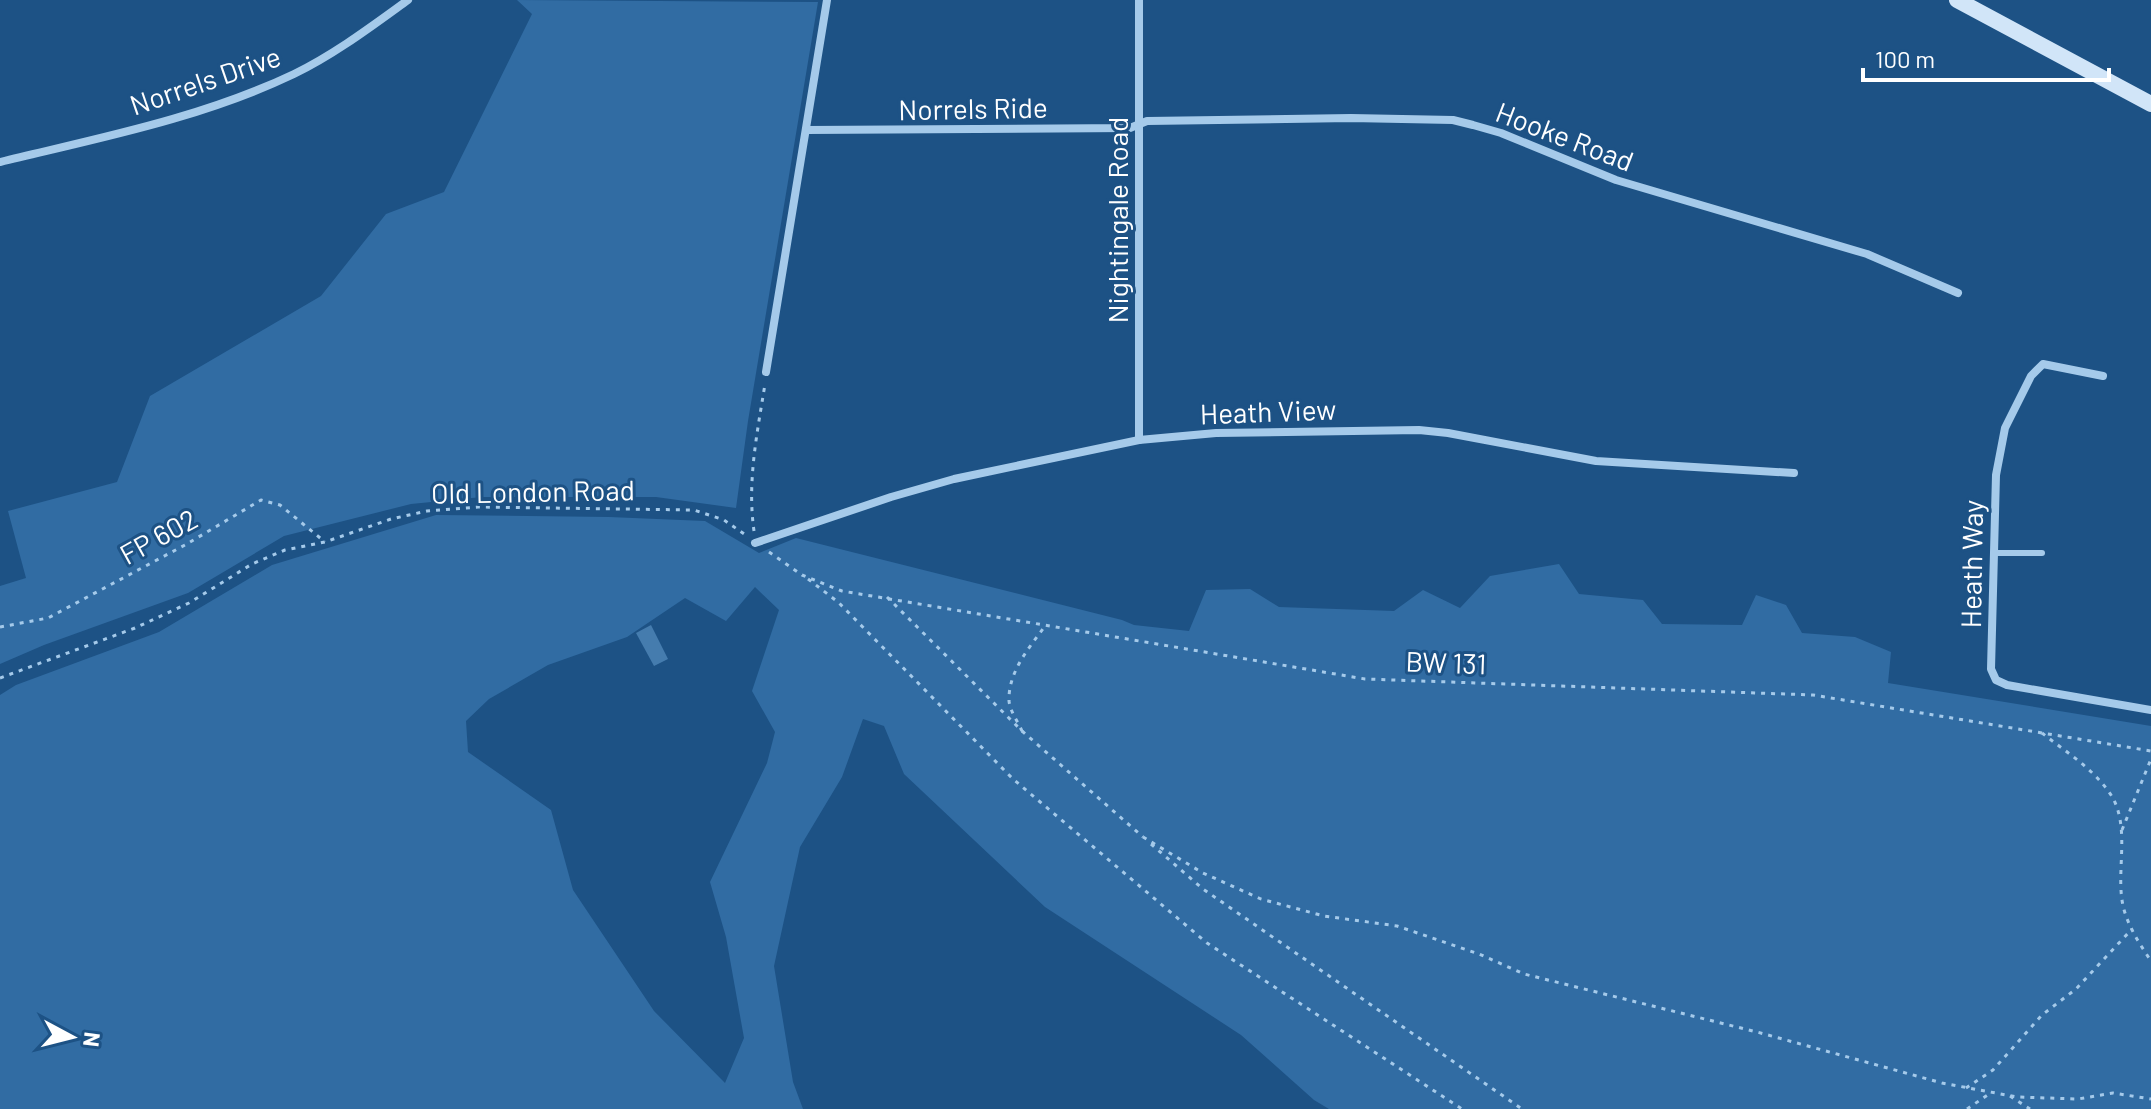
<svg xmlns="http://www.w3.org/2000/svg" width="2151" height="1109" viewBox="0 0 2151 1109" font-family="Barlow,sans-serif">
<rect width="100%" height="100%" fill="#1d5285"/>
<g fill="#316ca3" fill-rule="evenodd">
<path d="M 517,0 L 818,2 L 748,421 L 736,508 L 656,497 L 482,497 L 411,504 L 284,536 L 188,593 L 44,645 L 0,664 L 0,586 L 26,578 L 8,511 L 117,482 L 150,396 L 321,296 L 386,214 L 444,192 L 532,14 Z"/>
<path d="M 436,515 L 609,517 L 705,521 L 759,553 L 796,538 L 1122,620 L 1134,625 L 1189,631 L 1206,590 L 1250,589 L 1279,607 L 1394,611 L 1423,590 L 1460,608 L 1490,576 L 1559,564 L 1579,594 L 1643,600 L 1662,624 L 1742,625 L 1756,595 L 1786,605 L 1802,633 L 1855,637 L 1891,652 L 1888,683 L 2151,726 L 2151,1109 L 1329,1109 L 1314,1100 L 1241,1035 L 1045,907 L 904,774 L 884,726 L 863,719 L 842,777 L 800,847 L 774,966 L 793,1082 L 803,1109 L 0,1109 L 0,695 L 16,685 L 159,632 L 272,565 ZM 755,587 L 779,610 L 752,691 L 775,732 L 767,763 L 710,882 L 726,937 L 744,1038 L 725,1083 L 654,1011 L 573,890 L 551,810 L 468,752 L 466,721 L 489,699 L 548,665 L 627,637 L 685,598 L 726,621 Z"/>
</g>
<path fill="#457cae" d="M 651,625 L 668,659 L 654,666 L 636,633 Z"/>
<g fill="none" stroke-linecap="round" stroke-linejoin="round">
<g stroke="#a5caea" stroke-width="3" stroke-dasharray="4 6" stroke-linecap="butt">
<path d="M 754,531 C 747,482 757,434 765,384"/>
<path d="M 769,552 L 802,575 L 842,591 L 1365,679 L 1813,695 L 2151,751"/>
<path d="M 808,579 L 838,602 L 1013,779 L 1207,943 L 1462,1109"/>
<path d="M 887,597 L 1022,731 C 1018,722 1010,711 1009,701 C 1008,672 1029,648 1045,626"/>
<path d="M 0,627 L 48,618 L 185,545 L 261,500 L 280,505 L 325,542"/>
<path d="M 0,678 L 135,628 L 189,603 L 252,564 L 285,550 L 325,542 L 391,519 L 427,511 L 478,507 L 694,510 L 724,520 L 747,536"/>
<path d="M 1022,731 L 1143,837"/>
<path d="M 2042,733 C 2066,752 2094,769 2111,795 C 2130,825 2117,867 2122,900 C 2125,922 2139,943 2151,961"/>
<path d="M 2122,830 L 2151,759"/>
<path d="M 1143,837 L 1203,873 L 1261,899 L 1324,916 L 1397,926 L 1479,954 L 1524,974 L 1757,1032 L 1942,1083 L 2017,1097 L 2078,1099 L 2113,1093 L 2151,1099"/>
<path d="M 1151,844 L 1203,889 L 1522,1109"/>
<path d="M 1966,1088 L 1993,1070 L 2042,1015 L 2076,989 L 2132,929"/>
<path d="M 2010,1096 L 2030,1109"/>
<path d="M 1967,1109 L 1992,1092"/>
</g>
<path stroke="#a5caea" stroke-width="6" d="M 1994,553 L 2042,553"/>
<g stroke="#a5caea" stroke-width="8">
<path d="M 806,130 L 1130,128 L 1147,121 L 1351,118 L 1453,120 L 1473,125 L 1501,133 L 1616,180 L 1867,254 L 1958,293"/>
<path d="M 0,162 C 99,138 202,118 294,74 C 335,54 372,26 408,0"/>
<path d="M 766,372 L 827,0"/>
<path d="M 2103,376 L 2043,364 L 2031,376 L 2005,428 L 1996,475 L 1991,669 L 1996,680 L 2007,685 L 2151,710"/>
<path d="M 1139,440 L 1139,0"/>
<path d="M 755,543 L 891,497 L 954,479 L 1139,440 L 1216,433 L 1419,430 L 1448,433 L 1596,461 L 1794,473"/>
</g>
<path stroke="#d1e5f8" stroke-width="16" d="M 1957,0 L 2151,104"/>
</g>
<g text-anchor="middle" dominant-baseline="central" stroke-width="6" stroke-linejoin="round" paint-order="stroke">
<g font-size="28" fill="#fff" stroke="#1d5285">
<text transform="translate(205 80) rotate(-19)">Norrels Drive</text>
<text transform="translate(973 108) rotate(-1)">Norrels Ride</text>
<text transform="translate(1565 136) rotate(21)">Hooke Road</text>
<text transform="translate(1117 220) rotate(-90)">Nightingale Road</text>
<text transform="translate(1268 411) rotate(-2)">Heath View</text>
<text transform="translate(533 491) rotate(-1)">Old London Road</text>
<text transform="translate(158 536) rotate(-29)">FP 602</text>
<text transform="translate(1971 564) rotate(-89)">Heath Way</text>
<text transform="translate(1446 662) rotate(2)">BW 131</text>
</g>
</g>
<g transform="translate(72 1037) rotate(97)" stroke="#1d5285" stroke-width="6" paint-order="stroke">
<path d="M0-6L14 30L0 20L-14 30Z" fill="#ffffff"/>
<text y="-12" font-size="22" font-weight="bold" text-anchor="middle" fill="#ffffff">N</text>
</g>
<path d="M1863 68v12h246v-12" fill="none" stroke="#ffffff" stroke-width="4"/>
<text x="1875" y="68" font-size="24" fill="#ffffff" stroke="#1d5285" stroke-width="6" paint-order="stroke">100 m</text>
</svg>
